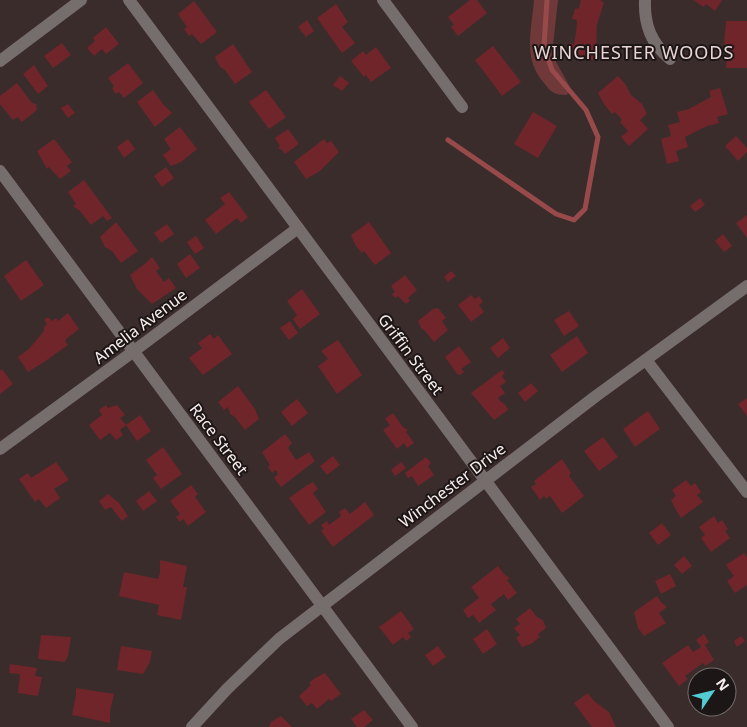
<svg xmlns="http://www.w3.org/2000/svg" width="747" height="727" viewBox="0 0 747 727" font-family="'Noto Sans',sans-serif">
<rect width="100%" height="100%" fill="#3b2c2c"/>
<path fill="#6f393a" d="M 534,0 L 558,0 L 553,45 L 555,60 L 570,87 L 567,95 C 554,95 551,92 544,83 C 522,58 532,29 534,0 Z"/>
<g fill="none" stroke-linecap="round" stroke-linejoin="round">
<path stroke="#984a4b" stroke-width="5" d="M 448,140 L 556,214 L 574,220 L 585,209 L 598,137 L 586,110 L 552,70 L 544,46 L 547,0"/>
</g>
<g fill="#6f2529">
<path d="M 470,0 L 477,0 L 487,13 L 458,36 L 451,27 L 454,25 L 448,17 Z"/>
<path d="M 581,0 L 601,0 L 601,1 L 604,2 L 597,25 L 596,49 L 600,50 L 597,61 L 574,56 L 567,52 L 569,43 L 574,44 L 576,33 L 577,20 L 572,19 L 575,9 L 579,8 Z"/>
<path d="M 693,0 L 722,0 L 715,11 L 706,4 L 704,7 Z"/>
<path d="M 194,1 L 217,32 L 201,44 L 192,34 L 189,36 L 184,29 L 187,27 L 178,14 Z"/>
<path d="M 336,4 L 348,22 L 342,27 L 355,43 L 342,53 L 317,18 Z"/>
<path d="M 307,20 L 314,31 L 306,37 L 298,27 Z"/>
<path d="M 726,21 L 747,21 L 747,68 L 726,68 L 728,45 L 724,45 Z"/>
<path d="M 106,27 L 119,44 L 106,54 L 102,49 L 94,56 L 87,48 L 95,41 L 93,38 Z"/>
<path d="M 62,43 L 71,55 L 53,68 L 44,56 Z"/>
<path d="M 233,44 L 252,72 L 235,84 L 225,70 L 220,67 L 215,57 Z"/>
<path d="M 493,46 L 521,82 L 502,96 L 475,60 Z"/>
<path d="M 376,47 L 391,68 L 371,82 L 366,75 L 364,77 L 351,61 L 363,51 L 366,55 Z"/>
<path d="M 128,63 L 143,83 L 124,98 L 119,92 L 116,94 L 112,88 L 114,86 L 108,78 Z"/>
<path d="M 34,65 L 48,86 L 38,94 L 23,74 Z"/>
<path d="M 340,76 L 349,83 L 342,91 L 333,85 Z"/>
<path d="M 618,76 L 626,85 L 631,95 L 642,104 L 647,114 L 640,120 L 648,129 L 629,146 L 621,137 L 628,131 L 620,122 L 622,120 L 615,112 L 612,114 L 604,104 L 598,93 Z"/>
<path d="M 17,83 L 32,103 L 36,104 L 37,110 L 22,122 L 18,117 L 13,120 L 0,104 L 0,96 Z"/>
<path d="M 720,88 L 728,114 L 717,117 L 719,123 L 707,126 L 685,137 L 688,147 L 676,151 L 679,161 L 667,164 L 661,139 L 671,136 L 668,125 L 680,122 L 677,112 L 689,109 L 711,97 L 709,91 Z"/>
<path d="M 153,90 L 163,104 L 172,113 L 155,127 L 137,102 Z"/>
<path d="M 266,90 L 286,117 L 269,129 L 249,102 Z"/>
<path d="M 68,104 L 75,113 L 68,118 L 61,108 Z"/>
<path d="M 533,112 L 557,126 L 538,158 L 514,144 Z"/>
<path d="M 180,127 L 197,149 L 181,162 L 171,166 L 163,155 L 171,149 L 164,139 Z"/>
<path d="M 288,129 L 299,144 L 285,154 L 282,150 L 278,148 L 280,146 L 275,138 Z"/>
<path d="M 736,136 L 747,148 L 747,152 L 738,161 L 725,146 Z"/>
<path d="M 54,139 L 72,162 L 67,166 L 71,171 L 60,179 L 49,167 L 47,169 L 37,151 Z"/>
<path d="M 128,139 L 135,149 L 124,158 L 117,147 Z"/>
<path d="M 324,139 L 327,143 L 331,141 L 339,152 L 320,171 L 306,179 L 294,162 Z"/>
<path d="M 166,167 L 174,178 L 162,187 L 154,176 Z"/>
<path d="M 84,180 L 112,218 L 107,221 L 103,216 L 91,225 L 80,211 L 73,206 L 76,204 L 68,192 Z"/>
<path d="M 229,192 L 248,217 L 241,223 L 237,218 L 216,234 L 205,220 L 225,204 L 220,198 Z"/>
<path d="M 700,198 L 705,205 L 695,212 L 690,206 Z"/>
<path d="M 747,215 L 747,238 L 736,223 Z"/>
<path d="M 116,222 L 138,251 L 121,263 L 112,251 L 105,247 L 100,237 Z"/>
<path d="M 369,222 L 391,253 L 375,265 L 364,251 L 362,253 L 356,246 L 351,235 Z"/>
<path d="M 167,224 L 174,234 L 161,243 L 154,233 Z"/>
<path d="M 723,234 L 732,246 L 724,252 L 715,241 Z"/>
<path d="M 196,236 L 204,248 L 195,254 L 187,242 Z"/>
<path d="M 190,254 L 200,268 L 186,278 L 177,264 Z"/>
<path d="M 152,257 L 160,268 L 156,271 L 164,282 L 169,278 L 176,288 L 152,304 L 137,289 L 130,275 L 146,263 Z"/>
<path d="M 26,260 L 44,285 L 21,301 L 4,276 Z"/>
<path d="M 451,271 L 456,276 L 448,282 L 444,277 Z"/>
<path d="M 405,275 L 417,290 L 408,298 L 410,301 L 406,304 L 398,296 L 395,298 L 392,294 L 395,292 L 391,286 Z"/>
<path d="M 302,289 L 320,314 L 300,329 L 293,319 L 297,315 L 287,301 Z"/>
<path d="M 471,295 L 475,299 L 479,296 L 483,302 L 479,305 L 484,312 L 471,322 L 458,305 Z"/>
<path d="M 438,308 L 446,318 L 442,321 L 448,330 L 434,342 L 425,331 L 421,328 L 418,321 L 433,309 Z"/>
<path d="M 569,311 L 579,326 L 564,336 L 554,320 Z"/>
<path d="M 68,313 L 79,329 L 65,340 L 68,345 L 44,362 L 28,372 L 18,357 L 29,349 L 44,331 L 44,327 L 47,324 L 44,320 L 48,317 L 52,321 L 56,318 L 58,321 Z"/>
<path d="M 290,321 L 298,333 L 289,340 L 280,328 Z"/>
<path d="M 210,334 L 214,339 L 218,335 L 232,354 L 203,375 L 189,358 L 202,348 L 198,343 Z"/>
<path d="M 577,336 L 588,353 L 562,372 L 550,355 Z"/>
<path d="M 503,338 L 510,348 L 498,358 L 490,348 Z"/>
<path d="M 338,340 L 362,375 L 337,394 L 318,366 L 328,359 L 321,351 Z"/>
<path d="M 459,346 L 471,362 L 461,369 L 464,372 L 460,375 L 457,374 L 445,357 Z"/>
<path d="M 2,369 L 13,384 L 0,394 L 0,371 Z"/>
<path d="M 502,370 L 505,373 L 502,376 L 506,382 L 500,386 L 505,393 L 498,398 L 501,402 L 505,404 L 508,410 L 494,420 L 471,393 Z"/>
<path d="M 531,383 L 538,391 L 525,402 L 518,393 Z"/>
<path d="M 238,386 L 255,409 L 259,419 L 245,430 L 235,417 L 230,414 L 228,407 L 224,410 L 218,402 Z"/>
<path d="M 747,398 L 747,416 L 738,404 Z"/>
<path d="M 297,399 L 308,413 L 292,426 L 281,412 Z"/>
<path d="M 106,405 L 108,408 L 117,405 L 125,415 L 120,418 L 126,425 L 120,430 L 123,435 L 116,440 L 110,433 L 100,440 L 89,425 L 102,415 L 99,410 Z"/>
<path d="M 648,411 L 660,429 L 635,447 L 623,429 Z"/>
<path d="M 393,413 L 403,427 L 408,430 L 406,432 L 414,443 L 407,448 L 404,443 L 397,449 L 383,430 L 390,425 L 385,419 Z"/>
<path d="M 140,415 L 151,431 L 137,441 L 126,425 Z"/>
<path d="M 285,434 L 292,443 L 288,448 L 296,460 L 309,452 L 315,461 L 281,487 L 274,478 L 278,474 L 276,470 L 272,473 L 268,467 L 270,465 L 262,452 Z"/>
<path d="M 603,437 L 618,457 L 599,471 L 584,451 Z"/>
<path d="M 163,447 L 182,474 L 161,489 L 153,478 L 157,475 L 146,460 Z"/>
<path d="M 333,456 L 340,465 L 327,475 L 320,466 Z"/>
<path d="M 426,457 L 431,463 L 428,466 L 434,475 L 418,486 L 412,476 L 408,478 L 405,473 Z"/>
<path d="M 562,459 L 571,473 L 569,476 L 584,496 L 562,513 L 550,496 L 546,499 L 544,496 L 540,500 L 531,487 L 536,484 L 534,481 Z"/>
<path d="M 56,462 L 69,480 L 54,489 L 60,498 L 46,508 L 39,499 L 35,502 L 19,479 L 28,473 L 31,478 Z"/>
<path d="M 401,462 L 406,468 L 395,476 L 391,470 Z"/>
<path d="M 686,480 L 691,486 L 695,483 L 701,492 L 697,495 L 703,502 L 681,518 L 676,510 L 671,500 L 676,496 L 672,490 Z"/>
<path d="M 313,482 L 318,489 L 313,493 L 326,512 L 309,525 L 289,498 L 307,485 Z"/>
<path d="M 191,485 L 198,494 L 195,497 L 206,512 L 188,526 L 183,519 L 180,522 L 176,517 L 180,514 L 170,501 Z"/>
<path d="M 149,491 L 157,501 L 143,511 L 136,501 Z"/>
<path d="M 108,494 L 119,503 L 128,516 L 122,521 L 111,507 L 105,510 L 99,501 Z"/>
<path d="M 365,502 L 374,515 L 333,547 L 321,531 L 324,529 L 321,525 L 327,521 L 329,525 L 341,516 L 339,512 L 345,508 L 350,514 Z"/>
<path d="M 714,516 L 718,523 L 722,520 L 728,529 L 725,531 L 730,538 L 711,552 L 701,538 L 705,535 L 699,527 Z"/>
<path d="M 662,523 L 671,535 L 658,545 L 649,533 Z"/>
<path d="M 744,553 L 747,557 L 747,585 L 735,593 L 727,581 L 734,576 L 726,565 Z"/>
<path d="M 684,556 L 692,566 L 682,574 L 674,565 Z"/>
<path d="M 160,560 L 187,566 L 183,587 L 187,587 L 181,620 L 157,615 L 159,605 L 119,596 L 124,572 L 158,579 L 160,573 Z"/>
<path d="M 498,566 L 504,574 L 510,578 L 507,580 L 517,593 L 508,600 L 504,594 L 491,604 L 496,610 L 479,623 L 473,615 L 468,618 L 463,610 L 479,598 L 471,587 Z"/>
<path d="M 670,574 L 676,586 L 661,594 L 655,581 Z"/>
<path d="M 657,596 L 661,602 L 667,607 L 659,613 L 666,623 L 644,636 L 638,628 L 634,612 Z"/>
<path d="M 530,608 L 537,617 L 543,620 L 546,628 L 538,634 L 540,637 L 531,644 L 522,647 L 516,638 L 520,635 L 514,628 L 520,624 L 516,619 Z"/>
<path d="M 401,611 L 414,629 L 408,633 L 411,637 L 406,641 L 403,637 L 393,645 L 379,627 Z"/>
<path d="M 487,629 L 497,644 L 483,654 L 473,639 Z"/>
<path d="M 704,634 L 709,642 L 705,645 L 714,660 L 705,666 L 703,663 L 685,676 L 688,679 L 679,686 L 662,663 L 688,645 L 693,652 L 701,647 L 696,640 Z"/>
<path d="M 41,635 L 71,637 L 68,656 L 65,662 L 38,659 Z"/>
<path d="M 741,636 L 745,641 L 737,647 L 734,641 Z"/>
<path d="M 121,646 L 152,651 L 150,662 L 143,674 L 117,670 Z"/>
<path d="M 438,646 L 446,657 L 433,666 L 425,655 Z"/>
<path d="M 10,664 L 37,668 L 35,676 L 42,677 L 38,696 L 18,693 L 20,674 L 9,673 Z"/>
<path d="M 325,673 L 341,694 L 331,701 L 329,699 L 317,709 L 312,703 L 307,706 L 299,696 L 311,685 L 309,683 L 315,678 Z"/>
<path d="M 76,688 L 114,694 L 110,711 L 110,723 L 72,715 L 76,695 Z"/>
<path d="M 588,693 L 594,701 L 609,712 L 616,727 L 592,727 L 574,703 Z"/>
<path d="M 364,710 L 373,720 L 364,727 L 357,727 L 351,719 Z"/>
<path d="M 281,716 L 292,727 L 269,727 L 271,722 Z"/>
</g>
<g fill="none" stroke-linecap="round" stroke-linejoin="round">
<g stroke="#766e6d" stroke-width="12">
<path d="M 129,0 L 668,727"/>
<path d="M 383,0 L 462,107"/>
<path d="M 645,0 C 644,25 651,43 670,59"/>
<path d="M 0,61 L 81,0"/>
<path d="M 0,171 L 412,727"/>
<path d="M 646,360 L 747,492"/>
<path d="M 0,449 L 134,351 L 298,228"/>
<path d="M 192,727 L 227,689 L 279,639 L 596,396 L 747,286"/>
</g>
</g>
<g text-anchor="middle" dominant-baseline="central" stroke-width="4" stroke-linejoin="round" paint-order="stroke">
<g font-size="16" fill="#f8eeed" stroke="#1d1616">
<text transform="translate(140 326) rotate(-37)">Amelia Avenue</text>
<text transform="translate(411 354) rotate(53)">Griffin Street</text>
<text transform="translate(219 439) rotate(53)">Race Street</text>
<text transform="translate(452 485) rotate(-37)">Winchester Drive</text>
</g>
<g font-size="18" letter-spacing="1" fill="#e9d5d4" stroke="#1d1616">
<text x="634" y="52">WINCHESTER WOODS</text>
</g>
</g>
<g transform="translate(712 692) rotate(55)"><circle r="24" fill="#1d1616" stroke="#756c6c"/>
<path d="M0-4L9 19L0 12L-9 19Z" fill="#51ccd3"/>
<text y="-8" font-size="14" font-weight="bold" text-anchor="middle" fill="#f8eeed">N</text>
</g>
</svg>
